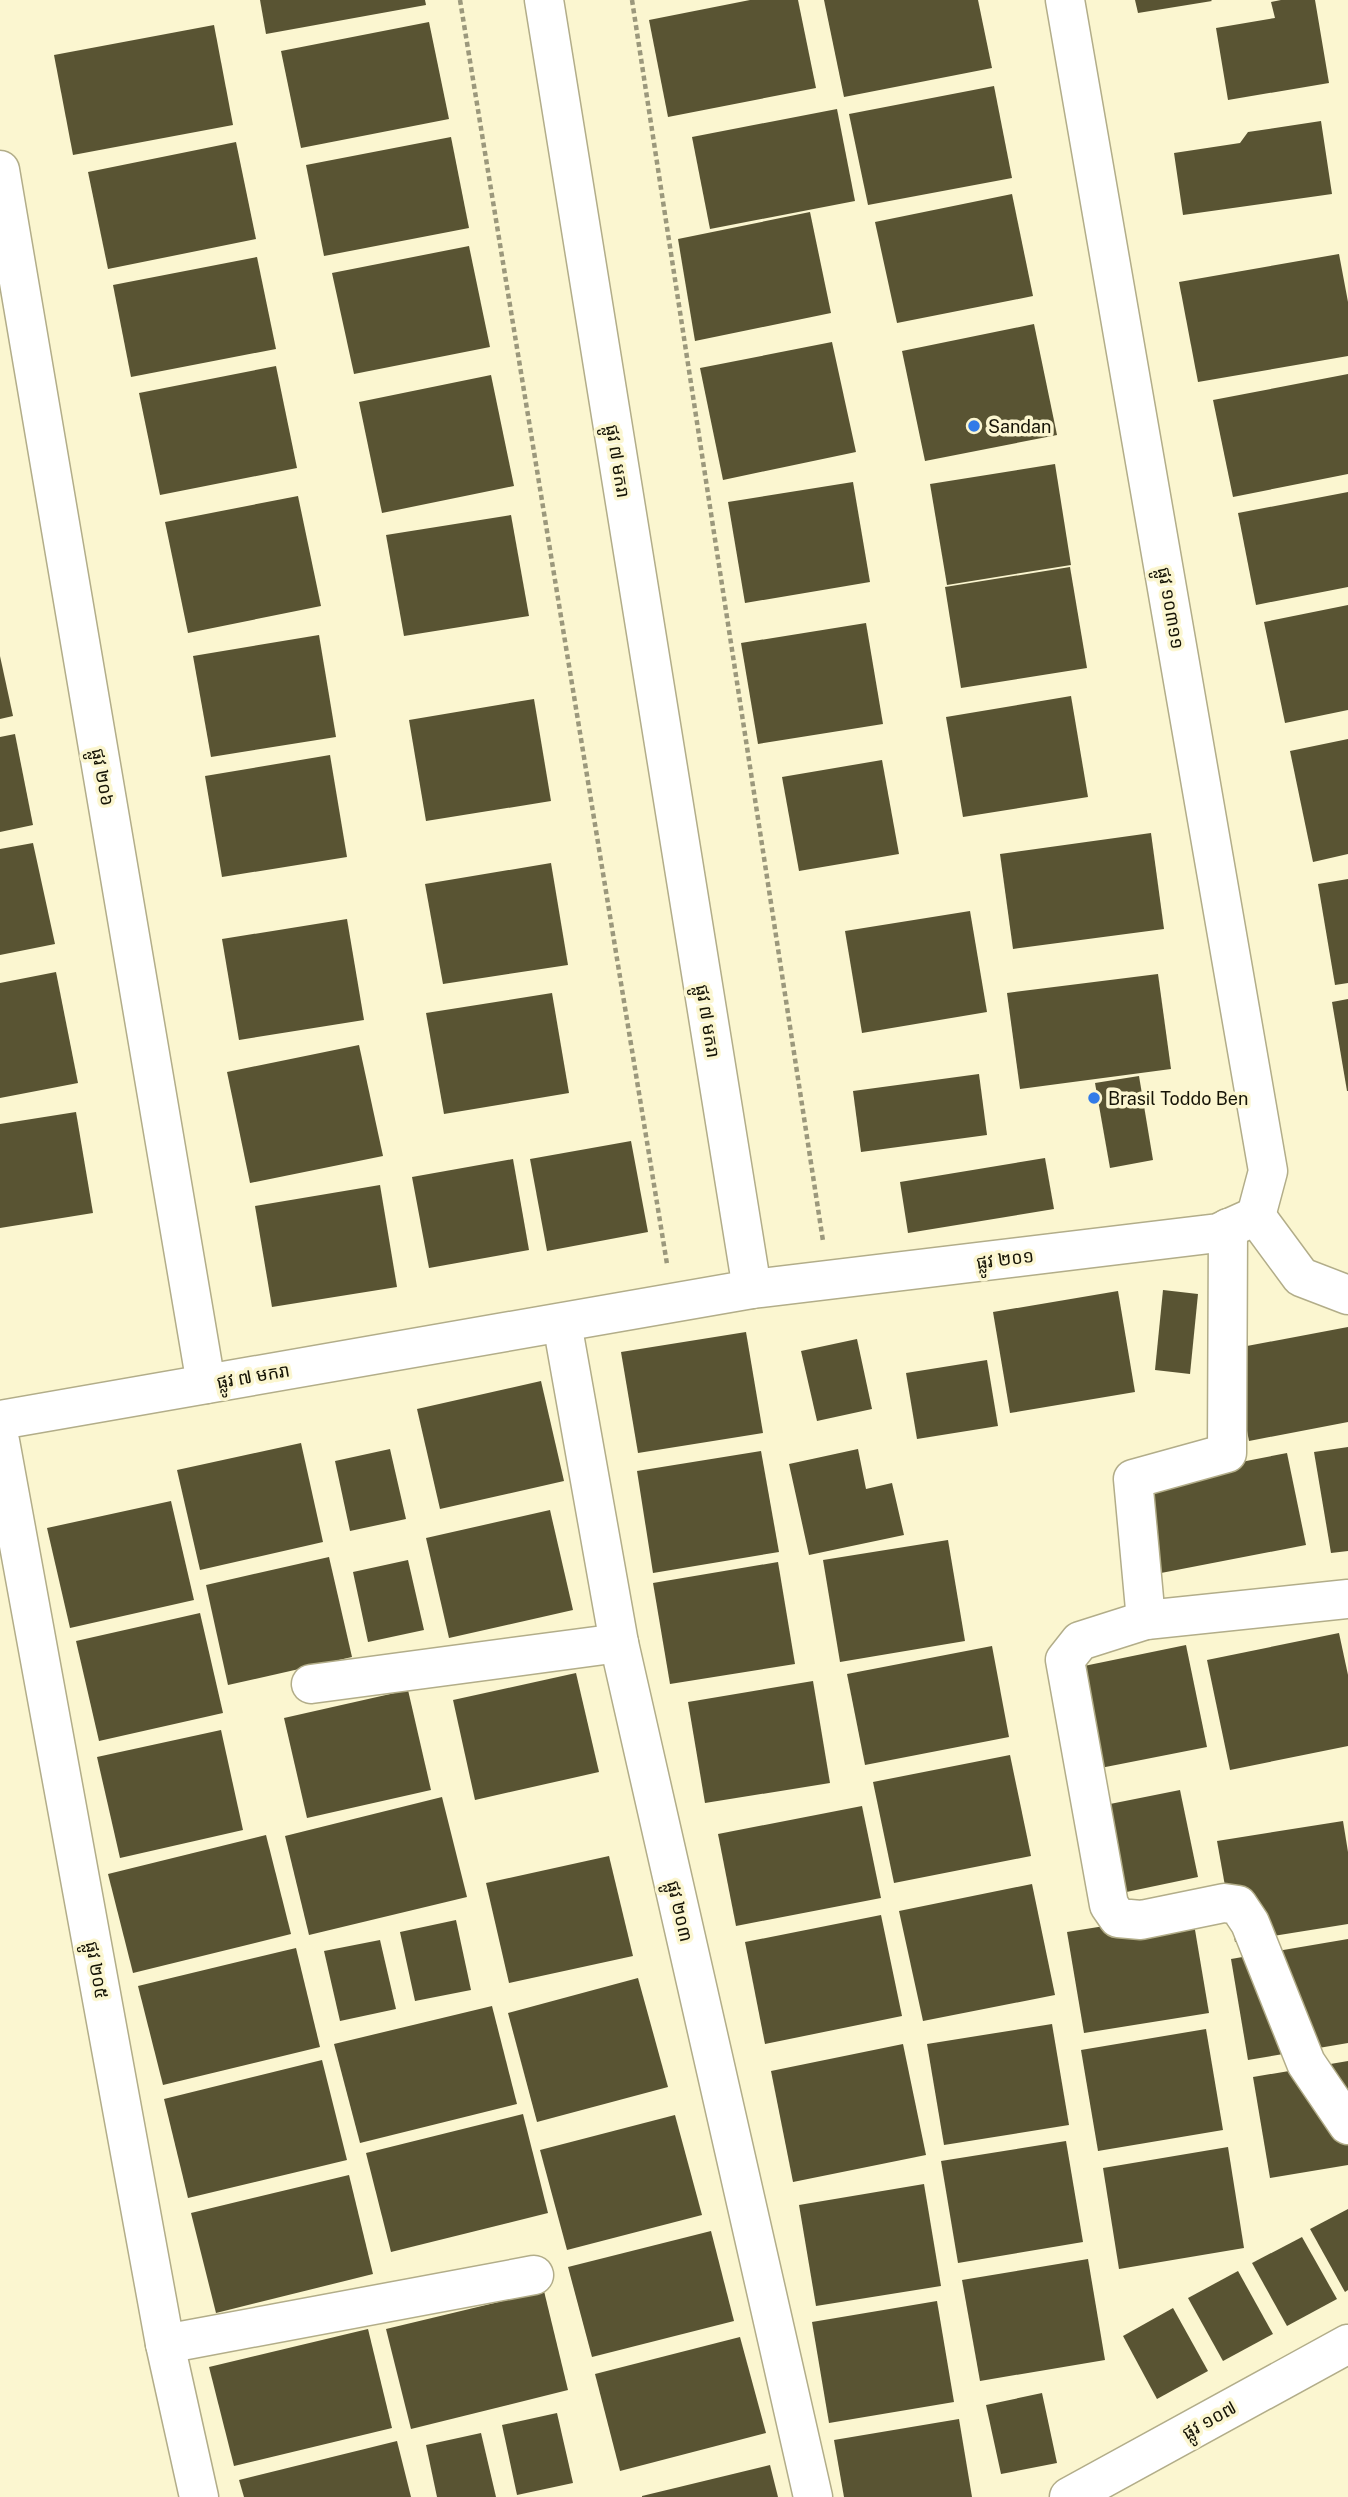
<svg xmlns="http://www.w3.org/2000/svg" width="1348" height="2497" viewBox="0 0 1348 2497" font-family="'Public Sans','Noto Sans Khmer',sans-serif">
<rect width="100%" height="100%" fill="#fbf6d0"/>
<g fill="#595433">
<path d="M 260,0 L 425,0 L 426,5 L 266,34 Z"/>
<path d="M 750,0 L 798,0 L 816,88 L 668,117 L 649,20 Z"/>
<path d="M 824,0 L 978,0 L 992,68 L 844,97 Z"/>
<path d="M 1135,0 L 1211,0 L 1212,1 L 1138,13 Z"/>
<path d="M 1281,0 L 1315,0 L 1329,83 L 1228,100 L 1216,28 L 1275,18 L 1271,2 Z"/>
<path d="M 429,22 L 449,119 L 301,148 L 281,51 Z"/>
<path d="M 214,25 L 233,125 L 73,155 L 54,55 Z"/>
<path d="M 994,86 L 1012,178 L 868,205 L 849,114 Z"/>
<path d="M 837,109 L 855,201 L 710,229 L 692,137 Z"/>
<path d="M 1321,121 L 1332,194 L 1183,215 L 1174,153 L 1240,143 L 1248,132 Z"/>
<path d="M 451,137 L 469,228 L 324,256 L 306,165 Z"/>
<path d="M 236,142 L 256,239 L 108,269 L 88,172 Z"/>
<path d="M 1012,194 L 1033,296 L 897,323 L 875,222 Z"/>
<path d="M 810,212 L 831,313 L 695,341 L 678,239 Z"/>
<path d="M 469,246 L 490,347 L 354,374 L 332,273 Z"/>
<path d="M 1339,254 L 1348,302 L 1348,356 L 1198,382 L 1179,282 Z"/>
<path d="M 257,257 L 276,349 L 131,377 L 113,285 Z"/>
<path d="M 1034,324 L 1057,435 L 925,461 L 902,351 Z"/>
<path d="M 832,342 L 856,452 L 723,480 L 700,368 Z"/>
<path d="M 276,366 L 297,468 L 160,495 L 139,393 Z"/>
<path d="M 1348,374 L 1348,474 L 1233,497 L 1213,400 Z"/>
<path d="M 491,375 L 514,486 L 382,513 L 359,402 Z"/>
<path d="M 1055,464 L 1071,565 L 947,585 L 930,484 Z"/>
<path d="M 853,482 L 870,582 L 745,603 L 728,502 Z"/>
<path d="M 1348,492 L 1348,587 L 1256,605 L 1238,513 Z"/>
<path d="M 298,496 L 321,606 L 188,633 L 165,522 Z"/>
<path d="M 511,515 L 529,616 L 404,636 L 386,535 Z"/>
<path d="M 1070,567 L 1087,668 L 961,688 L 945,587 Z"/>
<path d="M 1348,605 L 1348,710 L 1285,723 L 1264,622 Z"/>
<path d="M 866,623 L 883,724 L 758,744 L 741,643 Z"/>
<path d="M 319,635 L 336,737 L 211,757 L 193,656 Z"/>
<path d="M 0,656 L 13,716 L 0,719 Z"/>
<path d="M 1071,696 L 1088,797 L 963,817 L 946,717 Z"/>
<path d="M 534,699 L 551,801 L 426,821 L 409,720 Z"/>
<path d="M 15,734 L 33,825 L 0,832 L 0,737 Z"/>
<path d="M 1348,739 L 1348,854 L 1313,862 L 1290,751 Z"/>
<path d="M 330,755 L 347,857 L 222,877 L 205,776 Z"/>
<path d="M 882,760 L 899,854 L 799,871 L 782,777 Z"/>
<path d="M 1151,833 L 1164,929 L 1013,949 L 1000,854 Z"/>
<path d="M 33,843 L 55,944 L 0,955 L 0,849 Z"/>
<path d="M 551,863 L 568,965 L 443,984 L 425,884 Z"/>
<path d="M 1348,879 L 1348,983 L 1335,985 L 1318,884 Z"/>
<path d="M 970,911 L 987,1012 L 862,1033 L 845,931 Z"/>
<path d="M 347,919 L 364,1020 L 239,1040 L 222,939 Z"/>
<path d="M 56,972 L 78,1083 L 0,1098 L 0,983 Z"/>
<path d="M 1158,974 L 1171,1069 L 1020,1089 L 1007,993 Z"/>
<path d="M 552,993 L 569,1093 L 444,1114 L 426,1013 Z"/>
<path d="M 1348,999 L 1348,1091 L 1347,1091 L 1332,1002 Z"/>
<path d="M 359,1045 L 383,1156 L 250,1183 L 227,1072 Z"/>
<path d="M 979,1074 L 987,1135 L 861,1152 L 853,1091 Z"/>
<path d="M 1139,1076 L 1153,1160 L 1110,1168 L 1095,1083 Z"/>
<path d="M 76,1112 L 93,1213 L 0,1228 L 0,1124 Z"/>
<path d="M 631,1141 L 648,1232 L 547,1251 L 530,1159 Z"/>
<path d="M 1045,1158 L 1054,1209 L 908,1233 L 900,1182 Z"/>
<path d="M 513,1159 L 529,1250 L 429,1268 L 412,1177 Z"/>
<path d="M 380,1185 L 397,1287 L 272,1307 L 255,1206 Z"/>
<path d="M 1163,1290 L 1198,1294 L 1190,1374 L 1155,1370 Z"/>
<path d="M 1118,1291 L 1135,1392 L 1010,1413 L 993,1312 Z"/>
<path d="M 1348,1327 L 1348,1422 L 1249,1441 L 1231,1349 Z"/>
<path d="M 746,1332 L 763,1433 L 638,1453 L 621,1352 Z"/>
<path d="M 857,1339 L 872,1409 L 817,1421 L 801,1351 Z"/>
<path d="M 987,1360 L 998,1426 L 917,1439 L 906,1373 Z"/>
<path d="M 541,1381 L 564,1481 L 440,1509 L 417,1409 Z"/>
<path d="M 301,1443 L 323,1542 L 200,1570 L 177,1470 Z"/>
<path d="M 1348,1447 L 1348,1551 L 1331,1553 L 1314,1452 Z"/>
<path d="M 390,1449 L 406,1519 L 350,1531 L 335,1461 Z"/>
<path d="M 858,1449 L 866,1489 L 892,1483 L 904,1535 L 809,1555 L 789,1464 Z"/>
<path d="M 761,1451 L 779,1552 L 653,1573 L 637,1471 Z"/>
<path d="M 1287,1453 L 1306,1545 L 1161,1573 L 1143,1481 Z"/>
<path d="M 171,1501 L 194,1600 L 70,1628 L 47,1528 Z"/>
<path d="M 550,1510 L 573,1610 L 449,1638 L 426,1538 Z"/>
<path d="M 948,1540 L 965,1641 L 840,1662 L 823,1560 Z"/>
<path d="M 329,1557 L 352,1657 L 228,1685 L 206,1585 Z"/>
<path d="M 408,1560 L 424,1630 L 368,1642 L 353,1572 Z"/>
<path d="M 778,1562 L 795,1664 L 670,1684 L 653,1583 Z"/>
<path d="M 200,1613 L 223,1713 L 99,1741 L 76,1641 Z"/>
<path d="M 1339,1633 L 1348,1675 L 1348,1746 L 1230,1770 L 1207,1660 Z"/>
<path d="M 1186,1645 L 1207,1747 L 1070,1774 L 1050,1673 Z"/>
<path d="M 992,1646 L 1009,1737 L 865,1765 L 847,1674 Z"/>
<path d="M 576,1673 L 599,1772 L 475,1800 L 453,1700 Z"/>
<path d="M 813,1681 L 830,1783 L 705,1803 L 688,1702 Z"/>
<path d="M 408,1690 L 431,1790 L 307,1818 L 284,1718 Z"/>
<path d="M 221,1730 L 243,1830 L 120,1858 L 97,1757 Z"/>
<path d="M 1010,1755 L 1031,1856 L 894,1883 L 873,1782 Z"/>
<path d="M 1180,1790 L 1198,1877 L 1093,1899 L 1075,1811 Z"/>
<path d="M 442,1797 L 467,1897 L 309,1935 L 285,1836 Z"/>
<path d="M 862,1806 L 881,1898 L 736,1926 L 718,1834 Z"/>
<path d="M 1343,1821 L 1348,1852 L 1348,1924 L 1235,1942 L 1217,1841 Z"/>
<path d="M 266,1835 L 291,1934 L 133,1973 L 108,1874 Z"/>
<path d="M 609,1856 L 633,1956 L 509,1983 L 486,1883 Z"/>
<path d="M 1032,1884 L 1055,1995 L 923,2021 L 899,1911 Z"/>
<path d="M 1192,1912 L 1209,2013 L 1084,2033 L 1067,1932 Z"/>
<path d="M 881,1915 L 902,2016 L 765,2044 L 745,1942 Z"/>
<path d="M 456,1920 L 471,1990 L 415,2001 L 400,1932 Z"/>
<path d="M 1348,1939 L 1348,2043 L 1248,2060 L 1231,1959 Z"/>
<path d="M 380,1940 L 396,2009 L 340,2021 L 324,1951 Z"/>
<path d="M 296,1948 L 320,2047 L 163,2085 L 138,1986 Z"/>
<path d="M 638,1978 L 668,2087 L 537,2122 L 508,2013 Z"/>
<path d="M 492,2006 L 517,2104 L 360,2143 L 334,2044 Z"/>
<path d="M 1052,2024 L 1069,2125 L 944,2145 L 927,2044 Z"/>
<path d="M 1206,2029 L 1223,2130 L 1098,2151 L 1081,2050 Z"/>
<path d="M 903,2044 L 926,2155 L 793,2182 L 771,2071 Z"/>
<path d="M 322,2060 L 347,2160 L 188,2198 L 164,2099 Z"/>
<path d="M 1348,2061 L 1348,2165 L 1270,2178 L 1253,2077 Z"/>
<path d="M 523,2114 L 548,2213 L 391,2252 L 366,2153 Z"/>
<path d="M 675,2115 L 702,2215 L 567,2250 L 540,2150 Z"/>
<path d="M 1066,2141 L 1083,2242 L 958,2263 L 941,2161 Z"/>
<path d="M 1228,2147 L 1244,2248 L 1119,2269 L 1103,2168 Z"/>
<path d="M 349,2175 L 373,2274 L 216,2313 L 191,2213 Z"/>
<path d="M 924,2184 L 941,2286 L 816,2306 L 799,2205 Z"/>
<path d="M 1348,2209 L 1348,2290 L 1345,2292 L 1310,2229 Z"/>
<path d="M 711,2231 L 734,2321 L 592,2357 L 568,2267 Z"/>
<path d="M 1302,2237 L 1337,2299 L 1287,2326 L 1252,2263 Z"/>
<path d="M 1088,2259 L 1105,2360 L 980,2381 L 962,2280 Z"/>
<path d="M 1238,2271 L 1273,2334 L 1223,2361 L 1188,2298 Z"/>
<path d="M 544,2291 L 568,2390 L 411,2429 L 386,2329 Z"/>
<path d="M 937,2301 L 954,2402 L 829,2423 L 812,2322 Z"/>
<path d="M 1173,2308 L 1208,2371 L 1157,2399 L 1123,2336 Z"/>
<path d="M 368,2329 L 392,2428 L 234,2466 L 209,2367 Z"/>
<path d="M 740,2337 L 766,2433 L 620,2471 L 595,2374 Z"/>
<path d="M 1042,2393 L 1057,2463 L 1001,2474 L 986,2405 Z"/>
<path d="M 557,2413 L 573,2483 L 517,2495 L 502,2425 Z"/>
<path d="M 959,2419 L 972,2497 L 844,2497 L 834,2440 Z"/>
<path d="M 481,2433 L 496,2497 L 437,2497 L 426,2445 Z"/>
<path d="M 397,2441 L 411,2497 L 244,2497 L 239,2480 Z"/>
<path d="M 770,2465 L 778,2497 L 642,2497 L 642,2496 Z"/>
</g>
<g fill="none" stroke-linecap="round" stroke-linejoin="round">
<g stroke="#b2ad89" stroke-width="41">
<g id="minor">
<path d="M 1065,0 L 1268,1171 L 1256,1216"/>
<path d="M 0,170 L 206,1384"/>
<path d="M 1256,1216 L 1301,1277 L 1348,1295"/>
<path d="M 752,1289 L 1218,1233 L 1256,1216"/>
<path d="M 562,1323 L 619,1643 L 813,2497"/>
<path d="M 0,1441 L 165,2344 L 199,2497"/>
<path d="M 1348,1599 L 1146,1620 L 1080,1641 L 1065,1660 L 1109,1905 L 1118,1918 L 1141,1920 L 1224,1903 L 1238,1905 L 1250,1923 L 1306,2063 L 1348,2125"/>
<path d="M 1146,1620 L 1133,1479 L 1227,1453 L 1228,1228"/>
<path d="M 311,1684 L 619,1643"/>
<path d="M 165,2344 L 534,2275"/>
<path d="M 1069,2497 L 1348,2344"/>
</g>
</g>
<g stroke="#b2ad89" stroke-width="41">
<path id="major" d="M 0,1420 L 752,1289 L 544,0"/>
</g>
<g stroke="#9b987c" stroke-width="4.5" stroke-dasharray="5 3.5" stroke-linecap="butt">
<path d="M 460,0 L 667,1264"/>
<path d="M 632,0 L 823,1241"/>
</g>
<use href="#minor" stroke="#fff" stroke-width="38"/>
<use href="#major" stroke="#fff" stroke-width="38"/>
</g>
<g fill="#317be8" stroke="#fbf6d0" stroke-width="2.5">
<circle cx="974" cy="426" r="7"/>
<circle cx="1094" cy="1098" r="7"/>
</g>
<g text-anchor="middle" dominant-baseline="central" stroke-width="7" stroke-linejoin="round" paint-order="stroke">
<g font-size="18" fill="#161406" stroke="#fbf6d0" text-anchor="start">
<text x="988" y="426">Sandan</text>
<text x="1108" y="1098">Brasil Toddo Ben</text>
</g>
<g font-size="18" fill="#161406" stroke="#fbf6d0">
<text transform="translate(618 461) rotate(81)">ផ្លូវ ៧ មករា</text>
<text transform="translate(1171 608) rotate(80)">ផ្លូវ ១០៣១១</text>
<text transform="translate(103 777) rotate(80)">ផ្លូវ ២០៦</text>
<text transform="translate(708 1021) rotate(81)">ផ្លូវ ៧ មករា</text>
<text transform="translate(1005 1259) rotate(-7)">ផ្លូវ ២០១</text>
<text transform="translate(253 1376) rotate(-10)">ផ្លូវ ៧ មករា</text>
<text transform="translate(680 1911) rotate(77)">ផ្លូវ ២០៣</text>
<text transform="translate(97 1970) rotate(80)">ផ្លូវ ២០៥</text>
<text transform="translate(1209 2420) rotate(-29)">ផ្លូវ ១០៧</text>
</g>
</g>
</svg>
